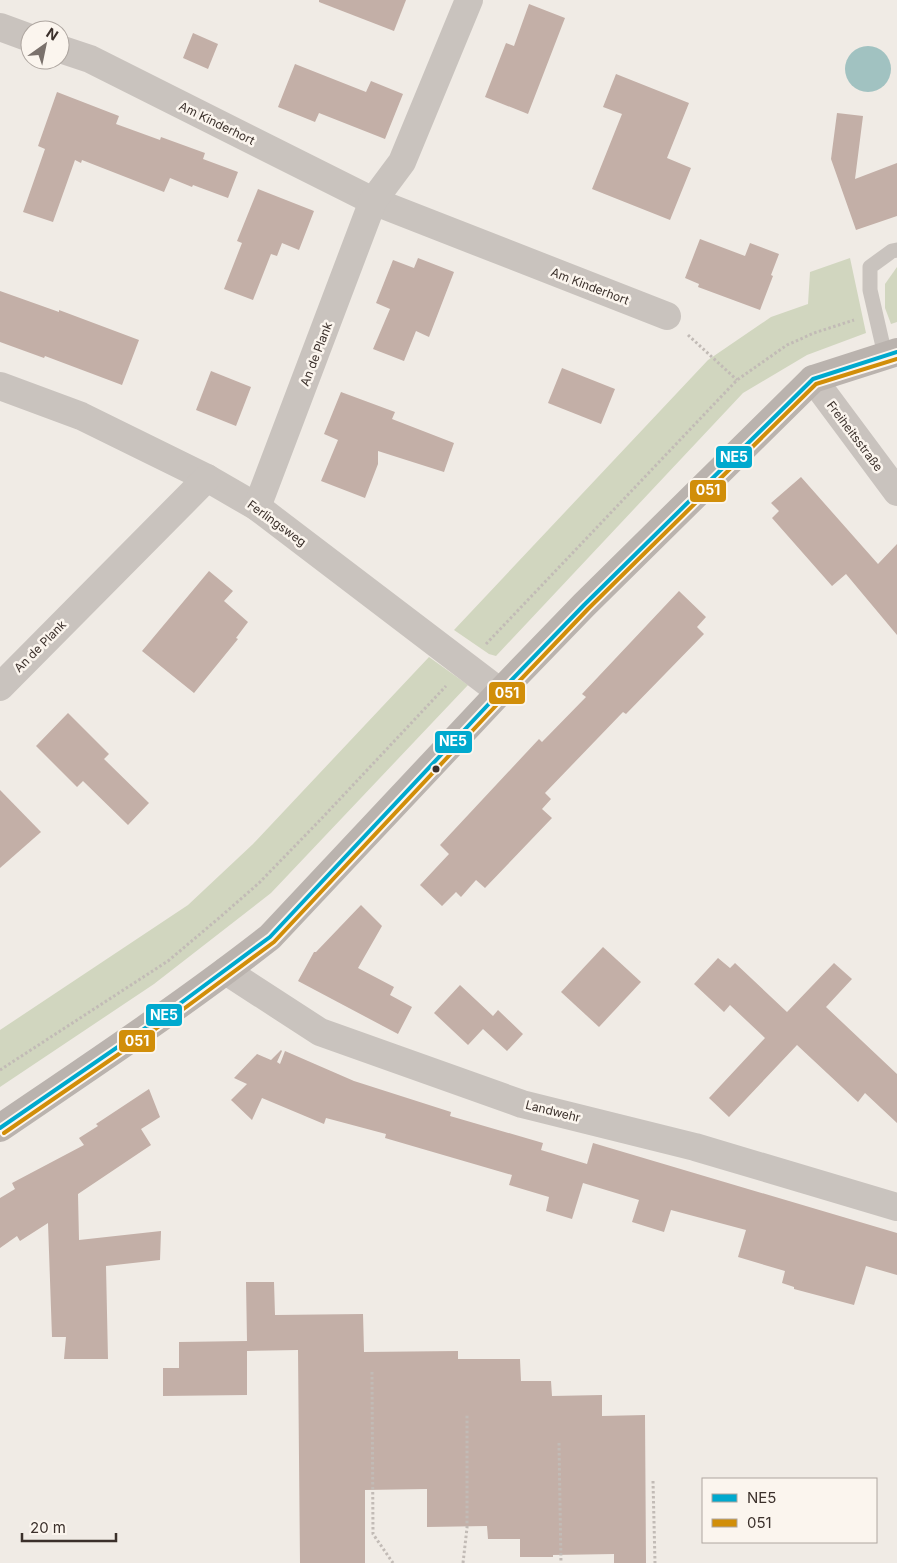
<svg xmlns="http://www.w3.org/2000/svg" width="897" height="1563" viewBox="0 0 897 1563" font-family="Inter,sans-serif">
<rect width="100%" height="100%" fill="#f0ebe5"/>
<g fill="#d1d6bf">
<path d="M 850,258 L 866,333 L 807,355 L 743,393 L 496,656 L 489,654 L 454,630 L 708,360 L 771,317 L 808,304 L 810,272 Z"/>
<path d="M 897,267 L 897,322 L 891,324 L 885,308 L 885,284 Z"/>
<path d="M 429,657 L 468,685 L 271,893 L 154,984 L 0,1087 L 0,1030 L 188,905 L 253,844 Z"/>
</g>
<circle fill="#a1c2c1" cx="868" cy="69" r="23"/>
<g fill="#c3afa7">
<path d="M 319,0 L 406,0 L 394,31 L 319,2 Z"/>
<path d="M 529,4 L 565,18 L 528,114 L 485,97 L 506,43 L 514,46 Z"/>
<path d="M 193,33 L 218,44 L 208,69 L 183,58 Z"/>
<path d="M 295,64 L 366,92 L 371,81 L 403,94 L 385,139 L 319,113 L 315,122 L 278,107 Z"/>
<path d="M 616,74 L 689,103 L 667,158 L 691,168 L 670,220 L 592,189 L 622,114 L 603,107 Z"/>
<path d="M 57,92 L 119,116 L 116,124 L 160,140 L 161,137 L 205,153 L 203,159 L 238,172 L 228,198 L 193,185 L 192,187 L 170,178 L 164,192 L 82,160 L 81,163 L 75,160 L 53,222 L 23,212 L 45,149 L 38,146 Z"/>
<path d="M 837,113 L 863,116 L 855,179 L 897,163 L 897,216 L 856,230 L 831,159 Z"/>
<path d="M 258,189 L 314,211 L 299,250 L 282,243 L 277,256 L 271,254 L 253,300 L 224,289 L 242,243 L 237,241 Z"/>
<path d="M 700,239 L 745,256 L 750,243 L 779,254 L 771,275 L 773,276 L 760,310 L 698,287 L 699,284 L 685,278 Z"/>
<path d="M 418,258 L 454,272 L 429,337 L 416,331 L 404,361 L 373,349 L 390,309 L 376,303 L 393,260 L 414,268 Z"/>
<path d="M 0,291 L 59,312 L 59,310 L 139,340 L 122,385 L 45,356 L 44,358 L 0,342 Z"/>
<path d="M 562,368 L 615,389 L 601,424 L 548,403 Z"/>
<path d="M 211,371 L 251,387 L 236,426 L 196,410 Z"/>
<path d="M 341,392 L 395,412 L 392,419 L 454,443 L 444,472 L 378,451 L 378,464 L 365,498 L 321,481 L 338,440 L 324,434 Z"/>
<path d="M 801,477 L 878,564 L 897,544 L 897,635 L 846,574 L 832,586 L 772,518 L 779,511 L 771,503 Z"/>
<path d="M 209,571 L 233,591 L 224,601 L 248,622 L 236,638 L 238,639 L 194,693 L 142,651 Z"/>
<path d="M 679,591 L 706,617 L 697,627 L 704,634 L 626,714 L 623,712 L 545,793 L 551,799 L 542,809 L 552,818 L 485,888 L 476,880 L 461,897 L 456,892 L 442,906 L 420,885 L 449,854 L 440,845 L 539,739 L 542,742 L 586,697 L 582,694 Z"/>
<path d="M 68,713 L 109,754 L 104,759 L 149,803 L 128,825 L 83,781 L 77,787 L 36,746 Z"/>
<path d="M 0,790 L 41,832 L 0,868 Z"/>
<path d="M 361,905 L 382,926 L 358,968 L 394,987 L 390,995 L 412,1007 L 398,1034 L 298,981 L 314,952 L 316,952 Z"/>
<path d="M 603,947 L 641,982 L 599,1027 L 561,992 Z"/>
<path d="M 718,958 L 730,968 L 735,963 L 787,1012 L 834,963 L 852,979 L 826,1007 L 897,1074 L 897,1123 L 865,1093 L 858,1102 L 797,1045 L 729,1117 L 709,1098 L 765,1038 L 730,1005 L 724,1012 L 694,984 Z"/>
<path d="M 460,985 L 493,1016 L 498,1010 L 523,1034 L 507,1051 L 483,1029 L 468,1045 L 434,1013 Z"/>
<path d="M 281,1050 L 282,1051 L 277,1062 L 280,1064 L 285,1051 L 354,1081 L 451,1112 L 450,1116 L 543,1143 L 541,1150 L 587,1164 L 593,1143 L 897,1233 L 897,1275 L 866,1266 L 854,1305 L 794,1289 L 794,1287 L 782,1283 L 785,1271 L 738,1257 L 746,1230 L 671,1210 L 664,1232 L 632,1222 L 639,1200 L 583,1183 L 572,1219 L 546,1211 L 549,1197 L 509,1185 L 512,1175 L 385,1138 L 386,1134 L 326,1118 L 324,1124 L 262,1098 L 252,1120 L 231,1100 L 247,1084 L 234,1078 L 257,1054 L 271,1060 Z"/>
<path d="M 149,1089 L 160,1117 L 141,1129 L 151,1145 L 78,1194 L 79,1240 L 161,1231 L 160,1260 L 106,1266 L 108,1359 L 64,1359 L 66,1337 L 52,1337 L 48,1223 L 20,1241 L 17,1236 L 0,1248 L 0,1198 L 15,1189 L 12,1183 L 84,1145 L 79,1138 L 98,1126 L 96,1124 Z"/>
<path d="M 246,1282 L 274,1282 L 275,1315 L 363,1314 L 364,1352 L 458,1351 L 458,1359 L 520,1359 L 521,1381 L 551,1381 L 552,1396 L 602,1395 L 602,1416 L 645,1415 L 646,1563 L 614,1563 L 614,1554 L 553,1555 L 553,1557 L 520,1557 L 520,1539 L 488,1539 L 487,1526 L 427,1527 L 427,1489 L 365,1490 L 365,1563 L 300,1563 L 298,1350 L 247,1351 L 247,1395 L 163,1396 L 163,1368 L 179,1368 L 179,1342 L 247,1341 Z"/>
</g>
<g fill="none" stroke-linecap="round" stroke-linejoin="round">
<g stroke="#c2bbb6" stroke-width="3" stroke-dasharray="2.5 2.5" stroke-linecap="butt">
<path d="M 688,335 L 737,380"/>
<path d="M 486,644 L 737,380 L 787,345 L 814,333 L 854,320"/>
<path d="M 0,1070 L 168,961 L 219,918 L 259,883 L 323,817 L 446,686"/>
<path d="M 372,1372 L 373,1534 L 393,1563"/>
<path d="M 559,1443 L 561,1563"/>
<path d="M 653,1481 L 655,1563"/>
<path d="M 463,1563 L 467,1528 L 467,1414"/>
</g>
<path stroke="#c9c3be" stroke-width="15" d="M 885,355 L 870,290 L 870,267 L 892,251 L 897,250"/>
<g stroke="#c9c3be" stroke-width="28">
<path d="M 0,27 L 30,38"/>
<path d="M 60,49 L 90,59 L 373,201 L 667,316"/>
<path d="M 813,379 L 897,492"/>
<path d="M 0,386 L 81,416 L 207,478 L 257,507 L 500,692"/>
<path d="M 257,507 L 373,201 L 402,162 L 469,0"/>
<path d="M 0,687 L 207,478"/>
<path d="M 226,971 L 320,1032 L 522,1104 L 695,1147 L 897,1207"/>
</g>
<path stroke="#bab3ae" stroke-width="28" d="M 0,1128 C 91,1066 183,1005 270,937 L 500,692 L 584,605 L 813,379 L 897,352"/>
<g stroke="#fbf5ee" stroke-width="8">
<path id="bus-1" d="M 0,1128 L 170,1011 L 270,937 L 500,692 L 584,605 L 813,379 L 897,352"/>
</g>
<g stroke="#fbf5ee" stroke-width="8">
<path id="bus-2" d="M 4,1133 L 174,1016 L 274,942 L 505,696 L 588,609 L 816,384 L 897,359"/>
</g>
<use href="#bus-1" stroke="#00a9ce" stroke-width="4"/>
<use href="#bus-2" stroke="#d18e09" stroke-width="4"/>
</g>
<circle fill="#3b302b" stroke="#fbf5ee" stroke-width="2" cx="436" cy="769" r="4.5"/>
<g text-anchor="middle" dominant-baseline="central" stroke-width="5" stroke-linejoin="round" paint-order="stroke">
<g font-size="12" fill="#3b302b" stroke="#fbf5ee">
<text transform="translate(217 123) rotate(26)">Am Kinderhort</text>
<text transform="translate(590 286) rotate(21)">Am Kinderhort</text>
<text transform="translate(316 354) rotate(-69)">An de Plank</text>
<text transform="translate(855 436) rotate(53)">Freiheitsstraße</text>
<text transform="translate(277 523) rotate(36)">Ferlingsweg</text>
<text transform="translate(40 646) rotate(-45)">An de Plank</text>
<text transform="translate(553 1111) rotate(14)">Landwehr</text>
</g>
</g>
<g stroke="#fbf5ee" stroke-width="2">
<rect x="715" y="445" width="38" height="24" rx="5" fill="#00a9ce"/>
<rect x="689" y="479" width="38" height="24" rx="5" fill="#d18e09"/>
<rect x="488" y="681" width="38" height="24" rx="5" fill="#d18e09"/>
<rect x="434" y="730" width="39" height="24" rx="5" fill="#00a9ce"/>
<rect x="145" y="1003" width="38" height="24" rx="5" fill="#00a9ce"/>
<rect x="118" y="1029" width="38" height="24" rx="5" fill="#d18e09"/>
</g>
<g font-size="14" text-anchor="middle" font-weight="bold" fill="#fff">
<text x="734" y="462">NE5</text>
<text x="708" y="495">051</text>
<text x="507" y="698">051</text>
<text x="453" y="746">NE5</text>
<text x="164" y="1020">NE5</text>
<text x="137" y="1046">051</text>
</g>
<rect x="702" y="1478" width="175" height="65" fill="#fbf5ee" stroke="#aea6a0"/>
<rect x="712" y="1494" width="25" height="8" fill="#00a9ce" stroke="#aea6a0"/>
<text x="747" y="1503" font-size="15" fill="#3b302b">NE5</text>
<rect x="712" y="1519" width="25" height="8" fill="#d18e09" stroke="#aea6a0"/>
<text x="747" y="1528" font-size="15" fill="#3b302b">051</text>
<g transform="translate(45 45) rotate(33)"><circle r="24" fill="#fbf5ee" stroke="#aea6a0"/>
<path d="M0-4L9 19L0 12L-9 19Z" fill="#7a716c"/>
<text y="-8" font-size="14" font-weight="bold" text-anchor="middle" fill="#3b302b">N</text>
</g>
<path d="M22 1533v8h94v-8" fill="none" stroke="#3b302b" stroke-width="2.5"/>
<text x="30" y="1533" font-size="15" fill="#3b302b" stroke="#fbf5ee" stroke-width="4" paint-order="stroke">20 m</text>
</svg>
